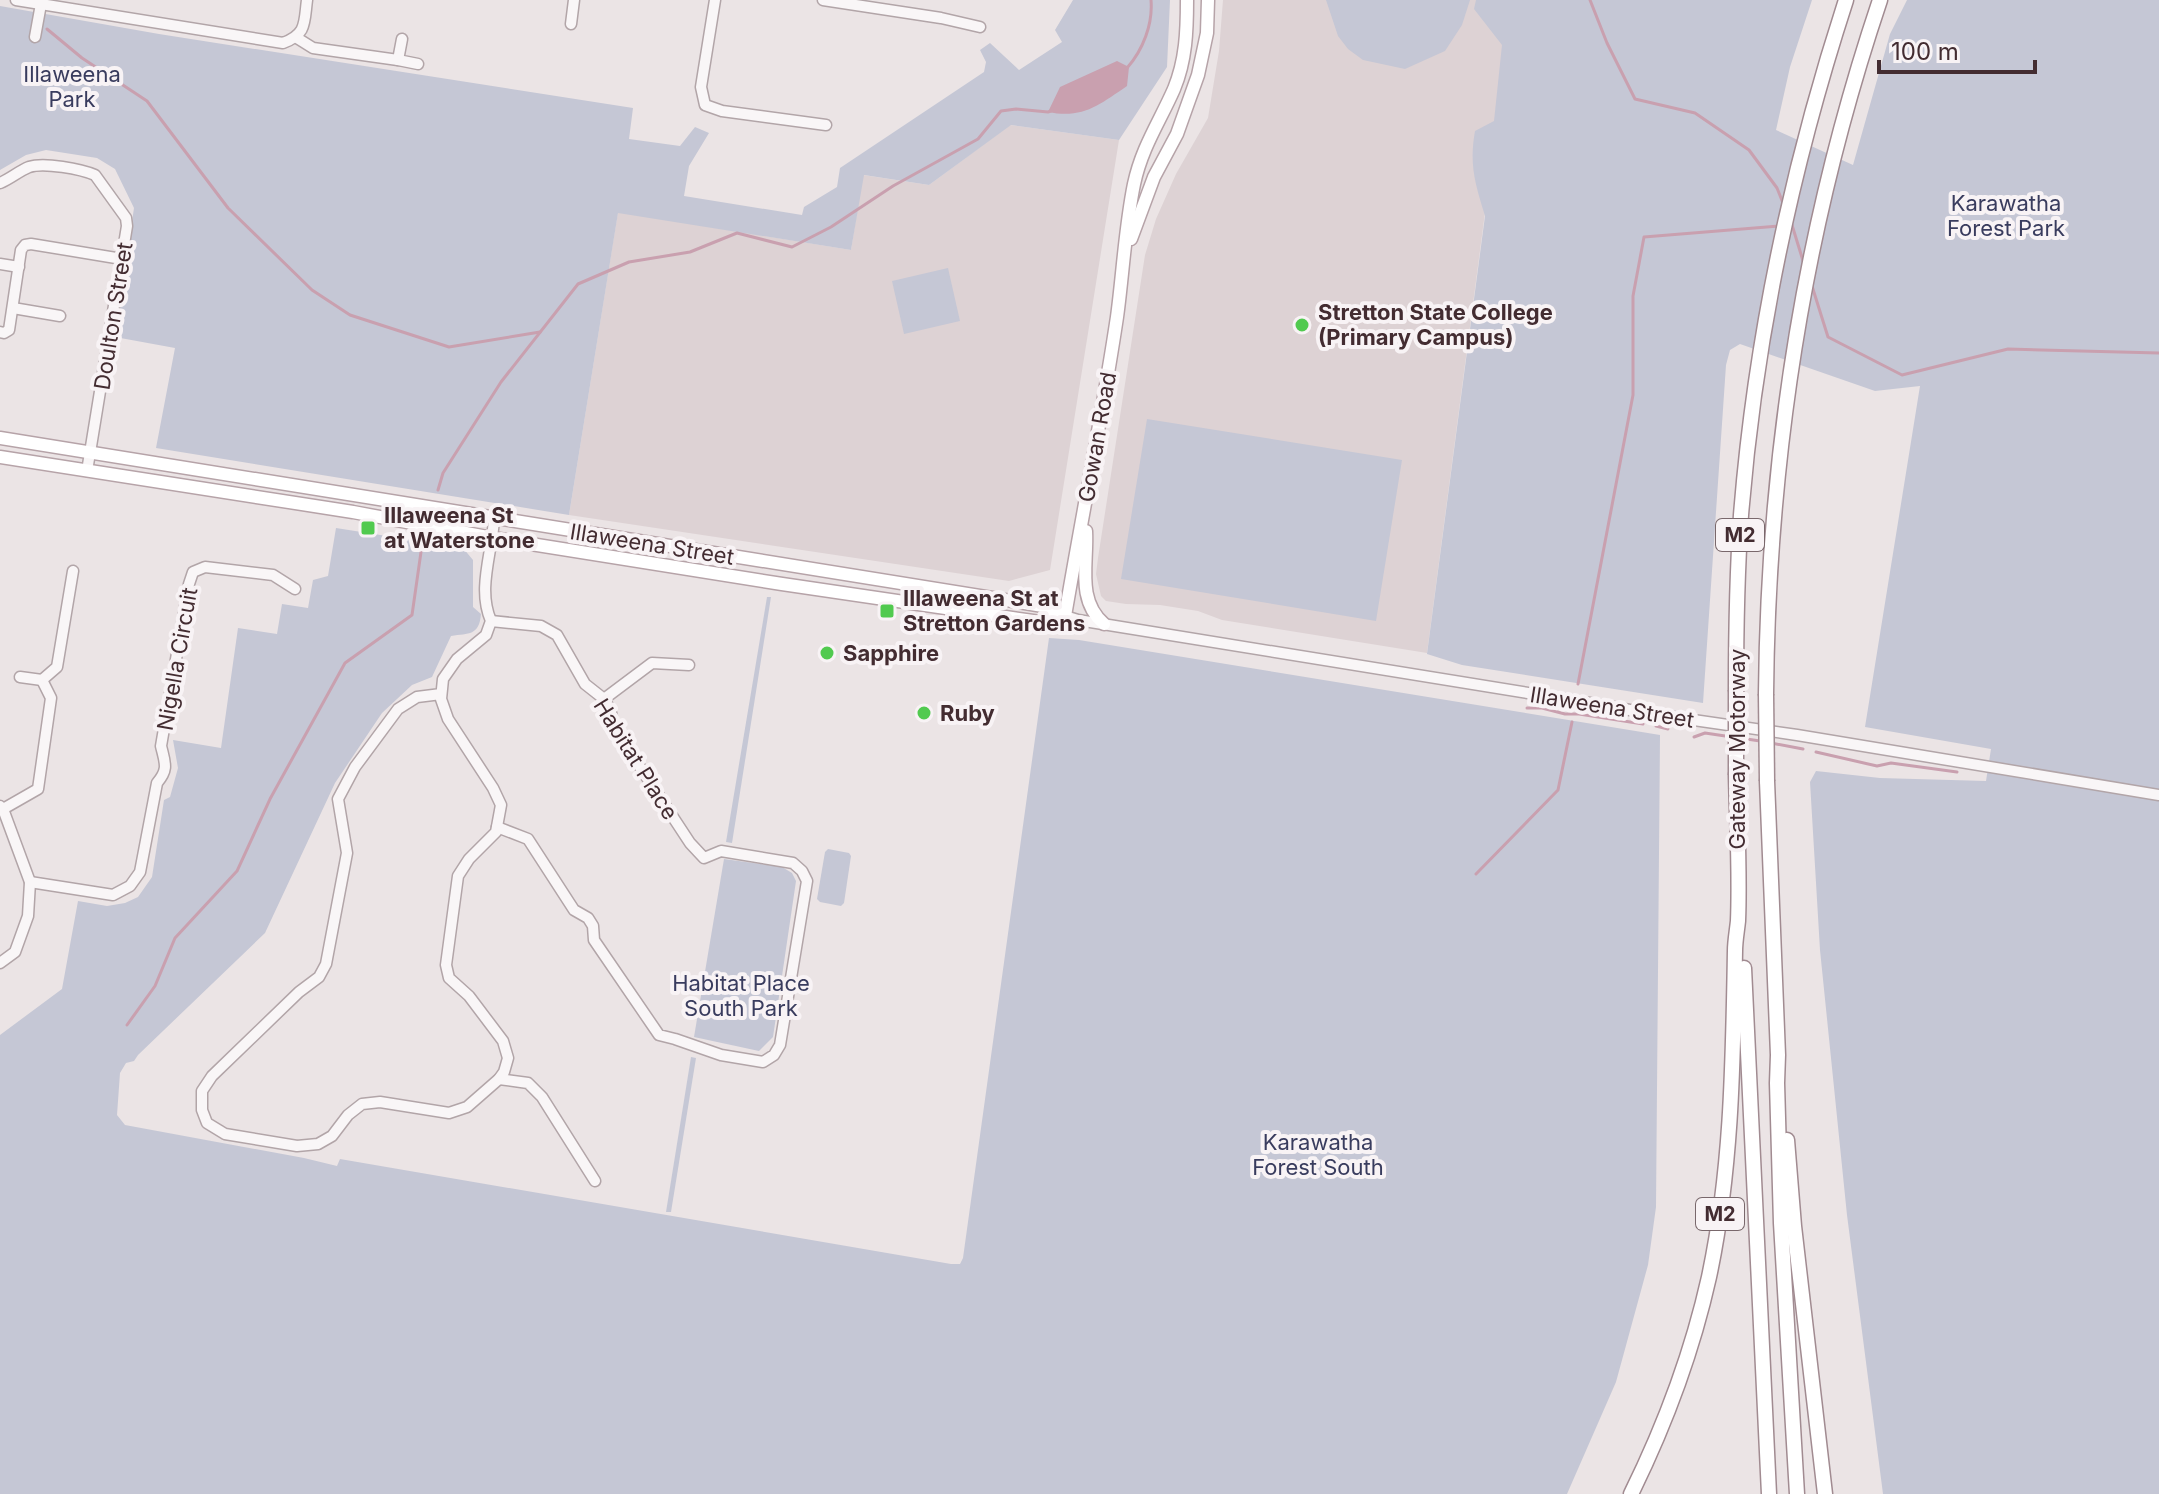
<svg xmlns="http://www.w3.org/2000/svg" width="2159" height="1494" viewBox="0 0 2159 1494" font-family="Inter,sans-serif">
<rect width="100%" height="100%" fill="#ebe4e5"/>
<g fill="#ddd2d4">
<path d="M 1223,0 L 1513,0 L 1427,653 L 1222,620 L 1198,611 L 1160,605 L 1126,604 L 1106,601 L 1101,596 L 1096,574 L 1098,558 L 1145,255 L 1156,219 L 1176,174 L 1208,118 L 1219,51 Z"/>
<path d="M 1010,125 L 1119,140 L 1050,570 L 1009,581 L 569,515 L 618,212 L 851,250 L 863,175 L 929,185 Z"/>
</g>
<g fill="#c5c7d5">
<path d="M 1073,0 L 1170,0 L 1167,67 L 1119,140 L 1011,125 L 929,185 L 864,175 L 851,250 L 618,213 L 569,515 L 156,448 L 175,348 L 115,337 L 134,208 L 115,169 L 97,158 L 46,150 L 26,155 L 0,170 L 0,6 L 159,34 L 633,108 L 629,139 L 680,146 L 695,127 L 709,133 L 689,166 L 684,196 L 802,215 L 804,207 L 837,187 L 840,168 L 984,72 L 986,62 L 980,50 L 990,43 L 1019,70 L 1062,42 L 1055,30 Z"/>
<path d="M 1326,0 L 1470,0 L 1462,25 L 1445,51 L 1405,69 L 1363,60 L 1348,49 L 1338,36 Z"/>
<path d="M 1476,0 L 1812,0 L 1790,67 L 1776,130 L 1853,165 L 1890,34 L 1907,0 L 2159,0 L 2159,1494 L 1883,1494 L 1847,1215 L 1820,950 L 1810,782 L 1816,771 L 1880,778 L 1986,781 L 1991,749 L 1865,727 L 1920,386 L 1875,391 L 1740,344 L 1730,350 L 1726,365 L 1703,703 L 1462,665 L 1427,654 L 1485,216 C 1475,183 1469,165 1475,131 L 1494,121 L 1502,45 L 1474,9 Z"/>
<path d="M 948,268 L 960,321 L 904,334 L 892,281 Z"/>
<path d="M 1147,419 L 1402,460 L 1376,621 L 1121,579 Z"/>
<path d="M 336,528 L 463,548 L 473,560 L 473,607 L 481,614 C 479,636 469,633 451,636 L 432,677 L 412,685 L 382,713 L 335,783 L 265,933 L 138,1055 L 134,1061 L 126,1063 L 120,1073 L 117,1115 L 125,1125 L 304,1158 L 337,1166 L 340,1159 L 951,1264 L 960,1264 L 963,1258 L 1049,638 L 1079,640 L 1660,735 L 1656,1207 L 1648,1265 L 1616,1382 L 1567,1494 L 0,1494 L 0,1035 L 62,989 L 78,901 L 107,906 L 125,903 L 138,897 L 152,877 L 164,800 L 170,797 L 178,768 L 173,740 L 221,748 L 238,628 L 277,634 L 282,604 L 308,608 L 313,580 L 328,576 Z"/>
<path d="M 767,597 L 771,597 L 732,843 L 726,842 Z"/>
<path d="M 828,849 L 849,853 L 851,856 L 844,903 L 841,906 L 820,902 L 817,899 L 825,852 Z"/>
<path d="M 724,859 L 782,867 L 792,873 L 796,881 L 773,1037 L 759,1051 L 694,1037 Z"/>
<path d="M 691,1057 L 696,1058 L 671,1212 L 666,1212 Z"/>
</g>
<path fill="#c9a0af" d="M 1117,61 L 1129,67 L 1127,86 C 1099,105 1083,119 1048,112 L 1060,87 Z"/>
<g fill="none" stroke-linecap="round" stroke-linejoin="round">
<g stroke="#c9a0af" stroke-width="3">
<path d="M 1590,0 L 1607,43 L 1635,99 L 1695,113 L 1749,150 L 1777,188 L 1783,203"/>
<path d="M 47,29 L 82,58 L 147,101 L 228,208 L 312,290 L 350,315 L 449,347 L 540,332"/>
<path d="M 1127,68 C 1143,50 1153,24 1151,0"/>
<path d="M 1792,225 L 1804,264"/>
<path d="M 1812,286 L 1828,337 L 1902,375 L 2008,349 L 2159,353"/>
<path d="M 438,490 L 443,473 L 501,382 L 578,284 L 629,262 L 690,252 L 737,233 L 792,247 L 831,227 L 893,186 L 978,139 L 1001,111 L 1016,109 L 1048,112 L 1051,111"/>
<path d="M 1578,684 L 1633,395 L 1633,296 L 1644,237 L 1779,226"/>
<path d="M 1527,708 L 1542,708 L 1565,714 L 1579,714 L 1643,724"/>
<path d="M 1656,726 L 1668,729"/>
<path d="M 1694,737 L 1705,733 L 1732,737"/>
<path d="M 1740,738 L 1760,741"/>
<path d="M 1771,743 L 1803,749"/>
<path d="M 1816,752 L 1877,766 L 1891,763 L 1957,772"/>
<path d="M 1476,874 L 1558,790 L 1572,722"/>
<path d="M 127,1025 L 155,986 L 175,938 L 237,871 L 270,799 L 345,663 L 412,615 L 422,545"/>
</g>
<g stroke="#b2a5a8" stroke-width="13">
<g id="minor">
<path d="M 16,0 L 283,43 C 307,34 304,23 307,0"/>
<path d="M 715,0 L 701,87 L 705,105 L 722,111 L 826,125"/>
<path d="M 823,0 L 941,18 L 980,27"/>
<path d="M 571,24 L 574,0"/>
<path d="M 35,37 L 41,4"/>
<path d="M 297,38 L 313,48 L 398,60"/>
<path d="M 402,39 L 398,60 L 418,64"/>
<path d="M 0,183 C 10,179 19,171 29,167 C 44,162 81,169 95,175 L 126,218 L 127,226 L 87,471"/>
<path d="M 0,264 L 19,267"/>
<path d="M 13,308 L 60,316"/>
<path d="M 0,332 L 4,333 L 9,330 L 21,250 L 25,245 L 31,244 L 122,259"/>
<path d="M 1065,616 L 1078,620 L 1602,705 L 1652,714 L 1797,735 L 2159,795"/>
<path d="M 491,621 L 541,626 L 557,635 L 585,684 L 604,699 L 610,709 L 615,729 L 690,843 L 704,858 L 721,851 L 793,863 L 802,871 L 807,881 L 780,1045 L 774,1055 L 763,1062 L 721,1055 L 675,1039 L 659,1035 L 594,940 L 593,926 L 588,918 L 574,910 L 528,839 L 497,827"/>
<path d="M 20,677 L 42,680"/>
<path d="M 441,694 L 417,697 L 398,709 L 355,767 L 338,799 L 347,853 L 326,964 L 319,977 L 299,992 L 212,1076 L 202,1091 L 202,1110 L 207,1123 L 225,1134 L 297,1146 L 318,1144 L 332,1136 L 348,1115 L 362,1104 L 380,1102 L 449,1113 L 467,1107 L 499,1079 L 504,1072 L 508,1058 L 503,1041 L 469,996 L 449,978 L 446,965 L 458,876 L 469,859 L 496,832 L 501,805 L 493,788 L 448,719 L 441,699 L 443,679 L 457,659 L 486,635 L 491,621 C 477,589 492,554 494,519"/>
<path d="M 604,699 L 652,663 L 689,665"/>
<path d="M 0,806 L 3,809 L 30,882 L 28,916 L 15,952 L 0,963"/>
<path d="M 3,809 L 38,789 L 51,698 L 42,680 L 57,667 L 73,571"/>
<path d="M 30,882 L 113,895 L 130,886 L 140,872 L 157,783 C 169,769 165,763 161,746 L 189,584 L 193,572 L 205,567 L 273,575 L 295,589"/>
<path d="M 499,1079 L 528,1083 L 542,1097 L 595,1181"/>
</g>
</g>
<g stroke="#b6a3a8" stroke-width="15">
<g id="major">
<path d="M 1131,239 L 1154,177 L 1177,134 L 1198,75 L 1207,33 L 1208,0"/>
<path d="M 0,438 L 1043,606 L 1065,616"/>
<path d="M 0,457 L 353,512 L 493,538 L 782,584 L 1040,622 L 1065,616"/>
<path d="M 1086,531 C 1088,563 1076,600 1104,624"/>
<path d="M 1065,616 C 1082,516 1102,417 1117,317 C 1123,273 1125,228 1134,184 C 1142,147 1159,123 1174,89 C 1186,60 1187,31 1187,0"/>
</g>
</g>
<g stroke="#a18b91" stroke-width="17">
<g id="highway">
<path d="M 1736,690 C 1736,632 1737,573 1741,515 C 1755,340 1792,166 1846,0"/>
<path d="M 1766,694 C 1768,459 1805,223 1880,0"/>
<path d="M 1767,781 L 1778,1055 L 1777,1083 L 1781,1223 L 1797,1494"/>
<path d="M 1744,968 L 1769,1494"/>
<path d="M 1787,1140 L 1794,1226 L 1825,1494"/>
<path d="M 1631,1494 C 1665,1425 1692,1353 1709,1277 C 1732,1169 1733,1061 1735,951 C 1735,941 1737,931 1738,921 C 1740,872 1737,823 1736,775"/>
</g>
</g>
<use href="#minor" stroke="#f9f6f7" stroke-width="10"/>
<use href="#major" stroke="#fff" stroke-width="12"/>
<use href="#highway" stroke="#fff" stroke-width="14"/>
<g stroke="#a18b91" stroke-width="17" stroke-linecap="butt">
<g id="highway-bridge">
<path d="M 1736,690 L 1736,775"/>
<path d="M 1766,694 L 1767,781"/>
</g>
</g>
<use href="#highway-bridge" stroke="#fff" stroke-width="14"/>
</g>
<g fill="#51ca4f" stroke="#f8f3f5" stroke-width="3">
<circle cx="1302" cy="325" r="8"/>
<rect x="360" y="520" width="16" height="16" rx="4"/>
<rect x="879" y="603" width="16" height="16" rx="4"/>
<circle cx="827" cy="653" r="8"/>
<circle cx="924" cy="713" r="8"/>
</g>
<g text-anchor="middle" dominant-baseline="central" stroke-width="8" stroke-linejoin="round" paint-order="stroke">
<g fill="#f8f3f5" stroke="#79686c" stroke-width="2">
<rect x="1716" y="519" width="48" height="32" rx="6"/>
<rect x="1696" y="1198" width="48" height="32" rx="6"/>
</g>
<g font-size="20" font-weight="bold" fill="#432c31">
<text x="1740" y="535">M2</text>
<text x="1720" y="1214">M2</text>
</g>
<g font-size="22" fill="#393c5e" stroke="#f8f3f5">
<text x="72" y="74">Illaweena<tspan x="72" dy="25">Park</tspan></text>
<text x="2006" y="203">Karawatha<tspan x="2006" dy="25">Forest Park</tspan></text>
<text x="741" y="983">Habitat Place<tspan x="741" dy="25">South Park</tspan></text>
<text x="1318" y="1142">Karawatha<tspan x="1318" dy="25">Forest South</tspan></text>
</g>
<g font-size="22" font-weight="bold" fill="#432c31" stroke="#f8f3f5" text-anchor="start">
<text x="1318" y="312">Stretton State College<tspan x="1318" dy="25">(Primary Campus)</tspan></text>
<text x="384" y="515">Illaweena St<tspan x="384" dy="25">at Waterstone</tspan></text>
<text x="903" y="598">Illaweena St at<tspan x="903" dy="25">Stretton Gardens</tspan></text>
<text x="843" y="653">Sapphire</text>
<text x="940" y="713">Ruby</text>
</g>
<g font-size="22" fill="#432c31" stroke="#f8f3f5">
<text transform="translate(113 316) rotate(-81)">Doulton Street</text>
<text transform="translate(1097 437) rotate(-80)">Gowan Road</text>
<text transform="translate(652 544) rotate(9)">Illaweena Street</text>
<text transform="translate(177 659) rotate(-80)">Nigella Circuit</text>
<text transform="translate(1612 707) rotate(9)">Illaweena Street</text>
<text transform="translate(1737 749) rotate(-90)">Gateway Motorway</text>
<text transform="translate(636 759) rotate(58)">Habitat Place</text>
</g>
</g>
<path d="M1879 60v12h156v-12" fill="none" stroke="#432c31" stroke-width="4"/>
<text x="1891" y="60" font-size="24" fill="#432c31" stroke="#f8f3f5" stroke-width="6" paint-order="stroke">100 m</text>
</svg>
